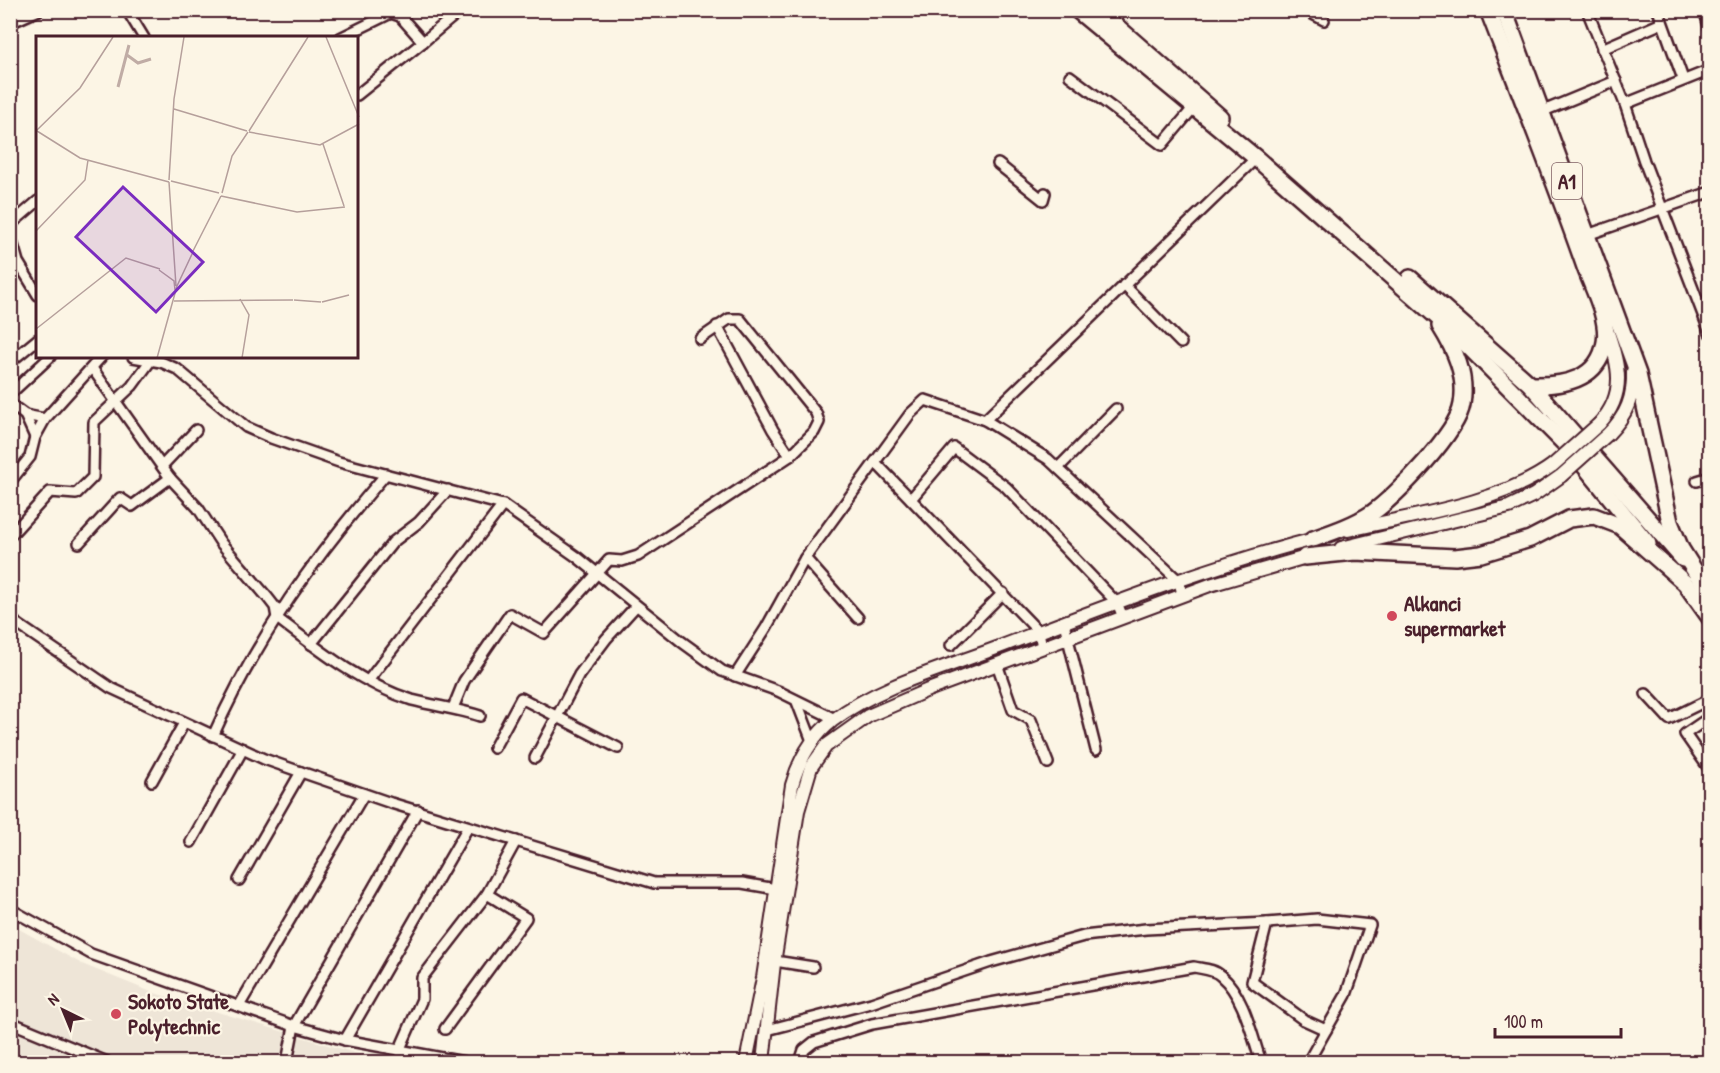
<svg xmlns="http://www.w3.org/2000/svg" width="1720" height="1073" viewBox="0 0 1720 1073" font-family="'Patrick Hand',sans-serif">
<rect width="100%" height="100%" fill="#fcf5e5"/>
<filter id="ink" filterUnits="userSpaceOnUse"><feTurbulence type="fractalNoise" baseFrequency=".0167" numOctaves="2"/><feDisplacementMap in="SourceGraphic" scale="12" xChannelSelector="R" yChannelSelector="G"/><feConvolveMatrix kernelMatrix="1 2 1 2 8 2 1 2 1" color-interpolation-filters="sRGB"/></filter>
<g filter="url(#ink)">
<path fill="#eee5d7" d="M 10,924 L 82,964 L 151,992 L 385,1062 L 11,1062 Z"/>
<g fill="none" stroke-linecap="round" stroke-linejoin="round">
<g stroke="#4a1f2b" stroke-width="14">
<g id="minor">
<path d="M 127,10 L 144,38"/>
<path d="M 1305,10 L 1324,20"/>
<path d="M 1587,10 L 1625,104 L 1644,161 L 1710,333"/>
<path d="M 1658,10 L 1683,79"/>
<path d="M 1704,10 L 1710,29"/>
<path d="M 10,23 L 39,10"/>
<path d="M 340,38 L 391,13 L 400,16 L 423,42 L 461,10"/>
<path d="M 1602,49 L 1662,23"/>
<path d="M 1070,76 L 1162,145 L 1194,107"/>
<path d="M 357,95 L 423,42"/>
<path d="M 1625,104 L 1710,70"/>
<path d="M 1541,112 L 1616,81"/>
<path d="M 998,164 L 1043,200 L 1045,193"/>
<path d="M 10,225 L 38,201"/>
<path d="M 10,234 L 18,262 L 38,295"/>
<path d="M 1587,235 L 1710,192"/>
<path d="M 1124,285 L 1181,343"/>
<path d="M 717,326 L 773,430 L 790,456"/>
<path d="M 133,357 L 161,362 L 177,369 L 246,427 L 271,438 L 339,462 L 503,505 L 577,557 L 682,642 L 722,671 L 778,691 L 835,719"/>
<path d="M 10,362 L 38,339"/>
<path d="M 92,368 L 170,478 L 198,508 L 221,543 L 268,598 L 275,607 L 277,618 C 319,650 361,684 412,700 C 435,706 458,709 480,716"/>
<path d="M 10,394 L 50,357"/>
<path d="M 10,404 L 25,415 L 45,419"/>
<path d="M 25,415 L 35,437"/>
<path d="M 985,420 L 1256,158"/>
<path d="M 875,462 L 1039,632 L 1042,647"/>
<path d="M 162,466 L 196,430"/>
<path d="M 1058,468 L 1116,409"/>
<path d="M 1697,481 L 1710,477"/>
<path d="M 10,482 L 30,457 L 35,437 L 45,419 L 101,357"/>
<path d="M 911,499 L 954,448 L 1006,487 L 1117,603 L 1123,617"/>
<path d="M 10,536 L 50,492 L 76,494 L 93,477 L 94,422 L 132,386 L 151,360"/>
<path d="M 79,543 L 120,498 L 132,506 L 170,478"/>
<path d="M 805,558 L 858,618"/>
<path d="M 10,619 L 111,688 L 264,759 L 301,772 L 391,803 L 654,883 L 742,883 L 776,889"/>
<path d="M 1064,623 L 1096,750"/>
<path d="M 311,644 L 393,542 L 419,522 L 448,490"/>
<path d="M 951,645 L 1003,593"/>
<path d="M 997,664 L 1013,710 L 1031,720 L 1048,763"/>
<path d="M 735,676 L 766,628 L 805,558 L 910,414 L 925,400 L 985,420 L 1048,459 L 1179,581 L 1182,595"/>
<path d="M 368,681 L 503,505"/>
<path d="M 1646,694 L 1669,719 L 1710,699"/>
<path d="M 797,702 L 812,741"/>
<path d="M 453,708 L 464,681 L 510,614 L 544,633 L 609,560 L 622,561 L 638,556 L 790,456 L 814,432 L 819,422 L 816,413 L 740,319 L 729,319 L 700,339"/>
<path d="M 1710,717 L 1685,734 L 1710,770"/>
<path d="M 213,736 C 257,637 315,556 386,474"/>
<path d="M 494,748 L 521,698 L 618,748"/>
<path d="M 535,758 L 579,675 L 606,639 L 636,606"/>
<path d="M 152,781 L 184,723"/>
<path d="M 191,842 L 243,749"/>
<path d="M 239,880 L 301,772"/>
<path d="M 10,909 L 91,954 L 294,1026 L 345,1040 L 464,1062"/>
<path d="M 1267,923 L 1317,919 L 1370,925 L 1346,995 L 1326,1030"/>
<path d="M 775,961 L 813,967"/>
<path d="M 239,1006 L 364,794"/>
<path d="M 10,1022 L 107,1062"/>
<path d="M 445,1029 L 526,918 L 487,894"/>
<path d="M 767,1030 L 871,1003 L 991,962 L 1084,936 L 1146,929 L 1267,923 L 1252,982 L 1304,1020 L 1326,1030 L 1308,1062"/>
<path d="M 345,1040 L 468,827"/>
<path d="M 399,1051 L 422,999 L 422,978 L 487,894 L 516,841"/>
<path d="M 287,1062 L 294,1026 L 418,810"/>
<path d="M 800,1062 L 804,1050 L 814,1042 L 872,1024 L 1194,967 C 1203,969 1214,969 1221,976 C 1244,995 1252,1036 1261,1062"/>
</g>
</g>
<g stroke="#4a1f2b" stroke-width="16">
<g id="tertiary">
<path d="M 1599,424 C 1627,394 1619,364 1607,330"/>
<path d="M 1608,434 C 1627,415 1634,397 1633,371"/>
<path d="M 1348,530 C 1411,516 1502,503 1553,465"/>
<path d="M 1341,548 L 1509,507 L 1534,495 L 1561,476"/>
<path d="M 746,1062 L 763,978 L 792,785 C 799,760 811,738 832,721 C 878,686 941,669 994,649 C 1102,608 1210,565 1322,537"/>
<path d="M 763,1062 L 774,963 L 798,811 L 811,767 L 826,746 L 868,716 L 928,690 L 1210,585 L 1313,555"/>
</g>
</g>
<g stroke="#4a1f2b" stroke-width="20">
<g id="primary">
<path d="M 1077,10 L 1256,158 L 1452,330 L 1574,453 L 1648,544"/>
<path d="M 1098,10 L 1220,117"/>
<path d="M 1410,278 L 1531,385 L 1683,559"/>
<path d="M 1313,539 C 1333,532 1354,525 1372,513 C 1396,496 1458,432 1462,404 C 1467,375 1455,350 1440,326"/>
</g>
</g>
<g stroke="#4a1f2b" stroke-width="20">
<g id="trunk">
<path d="M 1488,10 C 1521,96 1555,181 1585,267 C 1593,289 1609,318 1605,342 C 1599,380 1564,386 1531,385"/>
<path d="M 1504,10 L 1638,374 L 1670,522 L 1681,549 L 1710,595"/>
<path d="M 1305,557 L 1355,552 L 1455,557 L 1481,554 L 1530,539 L 1569,519 L 1594,516 L 1620,526 L 1685,583 L 1710,618"/>
</g>
</g>
<use href="#minor" stroke="#fcf5e5" stroke-width="9"/>
<use href="#tertiary" stroke="#fcf5e5" stroke-width="12"/>
<use href="#primary" stroke="#fcf5e5" stroke-width="15"/>
<use href="#trunk" stroke="#fcf5e5" stroke-width="15"/>
<g stroke="#4a1f2b" stroke-width="16" stroke-linecap="butt">
<g id="tertiary-bridge">
<path d="M 1553,465 L 1599,424"/>
<path d="M 1561,476 L 1608,434"/>
</g>
</g>
<use href="#tertiary-bridge" stroke="#fcf5e5" stroke-width="12"/>
</g>
</g>
<g fill="#d1495b" stroke="#fcf5e5" stroke-width="2">
<circle cx="1392" cy="616" r="6"/>
<circle cx="116" cy="1014" r="6"/>
</g>
<g text-anchor="middle" dominant-baseline="central" stroke-width="4.5" stroke-linejoin="round" paint-order="stroke">
<rect fill="#fcf5e5" stroke="#7f5f63" stroke-width="1.5" x="1552" y="163" width="30" height="36" rx="4.5"/>
<g font-size="21" font-weight="bold" fill="#4a1f2b">
<text x="1567" y="181">A1</text>
</g>
<g font-size="22" font-weight="bold" fill="#4a1f2b" stroke="#fcf5e5" text-anchor="start">
<text x="1404" y="603">Alkanci<tspan x="1404" dy="25">supermarket</tspan></text>
<text x="128" y="1001">Sokoto State<tspan x="128" dy="25">Polytechnic</tspan></text>
</g>
</g>
<g transform="translate(36 36)">
<rect width="322" height="322" fill="#fcf5e5"/>
<path fill="none" stroke="#c0aca5" stroke-width="3" d="M 91,19 L 102,27 L 115,23M 82,51 L 93,9"/>
<path fill="none" stroke="#b59f9b" stroke-width="1.5" d="M 290,1 L 323,81M 138,73 L 211,95M 1,94 L 44,52 L 77,1M 1,95 L 44,122 L 133,146M 213,95 L 272,1M 213,96 L 284,109 L 323,88M 287,108 L 308,170M 133,144 L 138,63 L 148,1M 135,145 L 183,157M 133,146 L 140,250M 186,157 L 196,120 L 212,96M 185,160 L 261,176 L 309,171M 0,195 L 49,144 L 52,124M 157,215 L 185,160M 123,234 L 138,245 L 139,254M 204,263 L 213,279 L 206,322M 258,264 L 285,266M 138,265 L 257,264M 286,266 L 313,259M 0,293 L 90,222 L 124,233M 121,322 L 141,250 L 157,216"/>
<path fill="#7b2cbf" fill-opacity="0.15" stroke="#7b2cbf" stroke-width="3" d="M 87,151 L 167,226 L 120,276 L 40,201 Z"/>
<rect width="322" height="322" fill="none" stroke="#4a1f2b" stroke-width="3"/>
</g>
<rect width="1720" height="1073" fill="none" stroke="#fcf5e5" stroke-width="36"/>
<rect x="18" y="18" width="1684" height="1037" fill="none" stroke="#4a1f2b" stroke-width="2" filter="url(#ink)"/>
<g transform="translate(63 1010) rotate(317)" stroke="#fcf5e5" stroke-width="4.5" paint-order="stroke">
<path d="M0-4.5L10 22L0 15L-10 22Z" fill="#4a1f2b"/>
<text y="-9" font-size="16" font-weight="bold" text-anchor="middle" fill="#4a1f2b">N</text>
</g>
<path d="M1495 1028v9h126v-9" fill="none" stroke="#4a1f2b" stroke-width="3"/>
<text x="1504" y="1028" font-size="18" fill="#4a1f2b" stroke="#fcf5e5" stroke-width="4.5" paint-order="stroke">100 m</text>
</svg>
